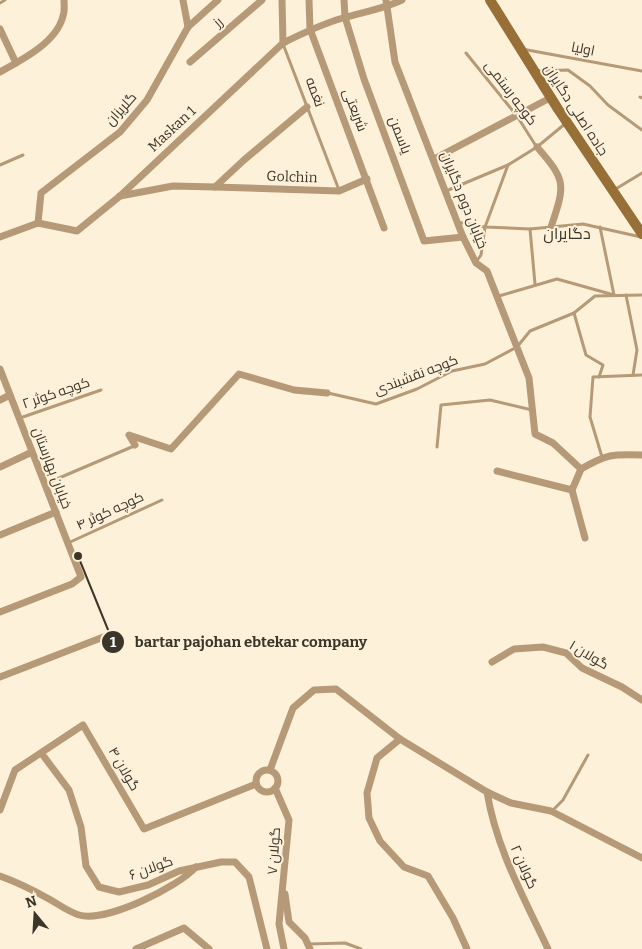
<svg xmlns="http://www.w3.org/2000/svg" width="642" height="949" viewBox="0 0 642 949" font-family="Bitter,Cairo,serif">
<rect width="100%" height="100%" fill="#fef1da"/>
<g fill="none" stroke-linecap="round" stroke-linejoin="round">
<g stroke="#b69a77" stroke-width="3">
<path d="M 0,3 L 5,0"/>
<path d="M 283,44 L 339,190"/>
<path d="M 522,49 L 642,71"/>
<path d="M 466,53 L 517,116 L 536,146"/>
<path d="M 537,71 L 568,70 L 590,86 L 608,105 L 642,130"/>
<path d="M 640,97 L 642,98"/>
<path d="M 0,165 L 23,155"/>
<path d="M 614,190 L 642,173"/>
<path d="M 446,191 L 508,165 L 537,147 L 566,123"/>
<path d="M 457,222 L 485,227 L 530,229 L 583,224 L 641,237"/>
<path d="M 530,229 L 535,284"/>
<path d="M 476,262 L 481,255 L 485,227 L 508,165"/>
<path d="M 626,295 L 637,350 L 633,375"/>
<path d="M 499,296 L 557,279 L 614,295 L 600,227"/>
<path d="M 574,313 L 586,355 L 603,365 L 599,377"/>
<path d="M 328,393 L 376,404 L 417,389 L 452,371 L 485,364 L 517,347 L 530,331 L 574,313 L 595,296 L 642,295"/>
<path d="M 20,418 L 101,390"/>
<path d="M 437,447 L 441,405 L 490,400 L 532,410"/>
<path d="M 602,457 L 590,417 L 593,377 L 642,375"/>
<path d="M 45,484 L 134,446"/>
<path d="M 68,543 L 162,500"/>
<path d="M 552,811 L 563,800 L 588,755"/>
<path d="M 309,944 L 345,943 L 361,949"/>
</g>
<g stroke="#b69a77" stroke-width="7">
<path d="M 183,0 L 188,27"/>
<path d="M 282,0 L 283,43"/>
<path d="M 309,0 L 310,29 L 384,228"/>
<path d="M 344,0 L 345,17 L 364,79 L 424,241 L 463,237"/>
<path d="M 386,0 L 395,62 L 463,237 L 476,263 L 487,271 L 529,378 L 535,434 L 553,443 L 581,469"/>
<path d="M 0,29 L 16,63"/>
<path d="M 190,62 L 262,0"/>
<path d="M 0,72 C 22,60 57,42 63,16 C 65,11 64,5 64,0"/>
<path d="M 537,147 C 567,181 565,185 551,227"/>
<path d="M 434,159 L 550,98"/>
<path d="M 215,187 L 339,191 L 367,179"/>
<path d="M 120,196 L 173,186 L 215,187 L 244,160 L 307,107"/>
<path d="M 38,223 L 77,231 L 120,196 L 283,43 C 303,33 322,24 343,18 C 363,12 383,9 402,0"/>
<path d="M 38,223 L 41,193 L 120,132 L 147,100 L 188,27 L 218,0"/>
<path d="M 0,237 L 38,223"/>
<path d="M 0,369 L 81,577 L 72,584 L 0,612"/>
<path d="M 0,400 L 10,395"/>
<path d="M 135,445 L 129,435 L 171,449 L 239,374 L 294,390 L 327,393"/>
<path d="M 0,467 L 32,452"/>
<path d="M 581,469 L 572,490 L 585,538"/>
<path d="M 581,469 C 607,454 612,454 642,455"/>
<path d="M 497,471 L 572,490"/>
<path d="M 0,535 L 56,512"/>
<path d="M 492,662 L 514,649 L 543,647 L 566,653 L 582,668 L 622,687 L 642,700"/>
<path d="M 0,677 L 106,636"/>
<path d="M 400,739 L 377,758 L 367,793 L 369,818 L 380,841 L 404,867 L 428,876 L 453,918 L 467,949"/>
<path d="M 42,754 L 69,790 L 81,827 L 86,866 L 99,887 L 119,892 L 148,885 L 179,871 L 221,862 L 235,862 L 249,877 L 267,949"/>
<circle cx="267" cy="781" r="11"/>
<path d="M 270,770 L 293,708 L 314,690 L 336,689 L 400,739 L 487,792 L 511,803 L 551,811 L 642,858"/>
<path d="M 275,788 L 289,820 L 279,924 L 284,949"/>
<path d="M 487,792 C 496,848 524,898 548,949"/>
<path d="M 0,810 L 15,770 L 83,725 L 144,829 L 256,784"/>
<path d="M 0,876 C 17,882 33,890 49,899 C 58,904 69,912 79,915 C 106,923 178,887 196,867"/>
<path d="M 285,894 L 289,922 L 305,938 L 310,949"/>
<path d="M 136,949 L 184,928 L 209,949"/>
</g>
<path stroke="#976f37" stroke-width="10" d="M 490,0 L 558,109 L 642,234"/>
</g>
<g text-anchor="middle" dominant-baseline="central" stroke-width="4" stroke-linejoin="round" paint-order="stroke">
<g font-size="14" fill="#3b352a" stroke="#fef1da">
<text transform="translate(218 22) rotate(-41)">رز</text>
<text transform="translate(583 49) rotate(11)">اولیا</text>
<text transform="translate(315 92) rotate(69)">نغمه</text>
<text transform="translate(511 93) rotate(53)">کوچه رستمی</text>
<text transform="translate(121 109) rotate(-48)">گلریزان</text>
<text transform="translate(355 110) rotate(69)">شریعتی</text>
<text transform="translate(576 110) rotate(57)">جاده اصلی دگایران</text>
<text transform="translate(172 129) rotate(-43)">Maskan 1</text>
<text transform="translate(400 135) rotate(69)">یاسمن</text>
<text transform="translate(292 177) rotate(2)">Golchin</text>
<text transform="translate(464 200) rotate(68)">خیابان دوم دگایران</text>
<text transform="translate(416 375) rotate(-21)">کوچه نقشبندی</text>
<text transform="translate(56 393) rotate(-19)">کوچه کوثر ۲</text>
<text transform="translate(52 468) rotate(69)">خیابان بهارستان</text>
<text transform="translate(110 511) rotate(-25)">کوچه کوثر ۴</text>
<text transform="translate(589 655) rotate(31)">گولان ۱</text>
<text transform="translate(124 769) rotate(60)">گولان ۴</text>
<text transform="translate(274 851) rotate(-86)">گولان ۷</text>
<text transform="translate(524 867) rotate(66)">گولان ۲</text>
<text transform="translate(151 868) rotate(-20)">گولان ۶</text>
</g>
<g font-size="16" fill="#3b352a" stroke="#fef1da">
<text x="567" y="233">دگایران</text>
</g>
</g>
<path fill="none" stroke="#3b352a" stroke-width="2" d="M78 556L113 642"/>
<g fill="#3b352a" stroke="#fef1da" stroke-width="2">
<circle cx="78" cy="556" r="5"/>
<circle cx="113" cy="642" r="12"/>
</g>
<g font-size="15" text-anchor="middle" font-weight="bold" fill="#fff">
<text x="113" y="647">1</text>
</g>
<g font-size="15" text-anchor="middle" font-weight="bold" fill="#3b352a" stroke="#fef1da" stroke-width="4" stroke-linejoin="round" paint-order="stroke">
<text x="251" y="647">bartar pajohan ebtekar company</text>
</g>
<g transform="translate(35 914) rotate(342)" stroke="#fef1da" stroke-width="4" paint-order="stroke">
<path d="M0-4L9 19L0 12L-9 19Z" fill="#3b352a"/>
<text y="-8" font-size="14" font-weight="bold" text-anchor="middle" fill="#3b352a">N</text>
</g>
</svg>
